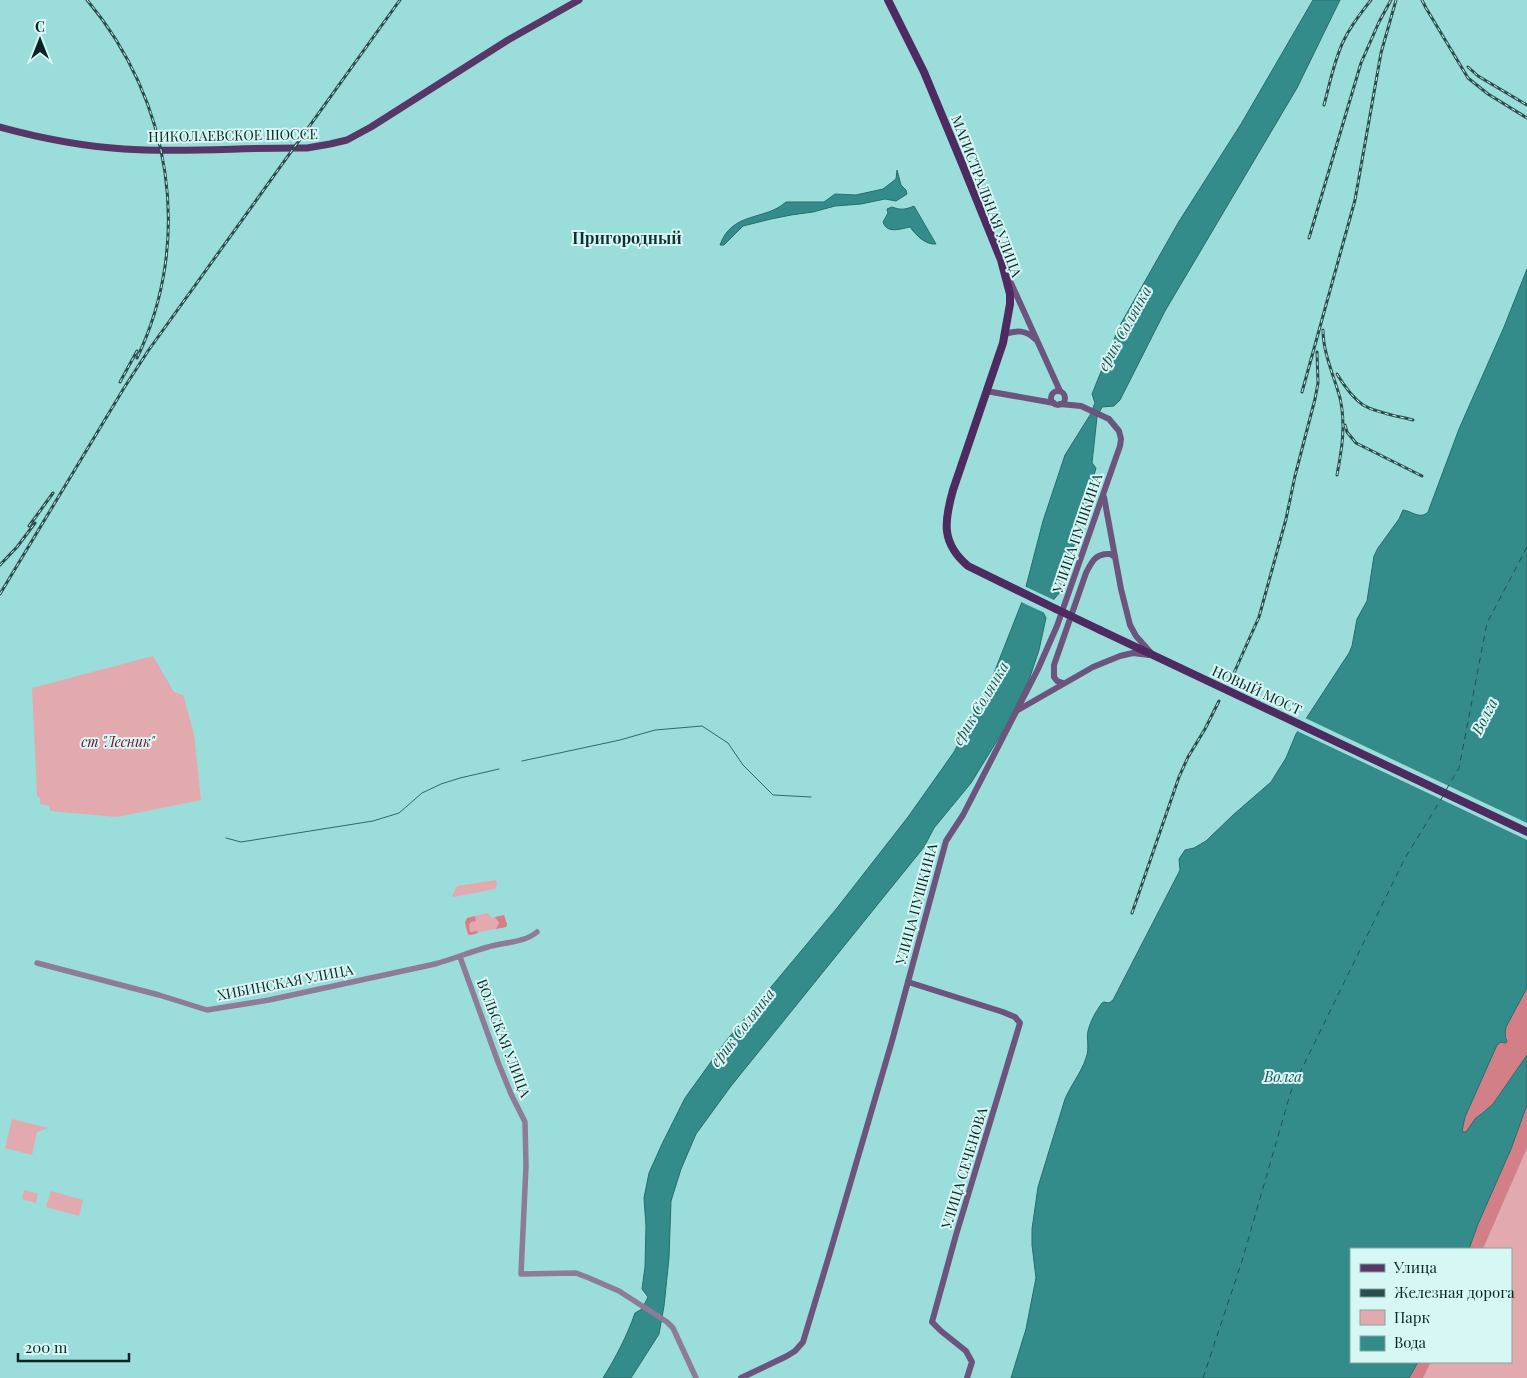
<svg xmlns="http://www.w3.org/2000/svg" width="1527" height="1378" viewBox="0 0 1527 1378" font-family="'Playfair Display',serif">
<rect width="100%" height="100%" fill="#9bddda"/>
<g fill="#e2aaaf">
<path d="M 153,656 L 174,692 L 183,695 L 194,734 L 201,800 L 117,817 L 50,811 L 50,806 L 40,804 L 40,798 L 37,796 L 32,688 Z"/>
<path d="M 496,880 L 497,886 L 495,889 L 454,897 L 452,896 L 457,886 Z"/>
<path d="M 487,913 L 489,914 L 491,918 L 504,915 L 507,924 L 506,927 L 475,933 L 474,935 L 468,935 C 466,930 463,923 467,918 Z"/>
<path d="M 12,1119 L 48,1128 L 37,1132 L 32,1155 L 5,1148 Z"/>
<path d="M 1527,1148 L 1527,1378 L 1423,1378 L 1431,1362 L 1511,1362 L 1511,1249 L 1483,1249 Z"/>
<path d="M 24,1190 L 38,1194 L 36,1203 L 22,1199 Z"/>
<path d="M 51,1191 L 83,1200 L 79,1216 L 46,1207 Z"/>
</g>
<g fill="#d27f88">
<path d="M 504,915 L 507,924 L 506,927 L 496,929 L 499,923 L 495,917 Z"/>
<path d="M 475,916 L 476,921 L 471,922 L 469,925 L 470,932 L 477,931 L 478,933 L 470,935 L 468,934 L 465,922 L 467,918 Z"/>
<path d="M 1527,988 L 1527,1055 L 1493,1104 L 1481,1113 L 1466,1132 L 1463,1132 L 1462,1126 L 1465,1117 L 1497,1045 L 1507,1038 L 1505,1034 L 1506,1027 Z"/>
<path d="M 1527,1105 L 1527,1148 L 1483,1249 L 1469,1249 L 1478,1224 L 1511,1149 Z"/>
<path d="M 1418,1362 L 1431,1362 L 1423,1378 L 1409,1378 Z"/>
</g>
<g fill="#348c8a" stroke="#276d6b">
<path d="M 1313,0 L 1340,0 L 1297,88 L 1165,311 L 1120,400 L 1114,406 L 1102,407 L 1097,417 L 1092,463 L 1096,468 L 1061,591 L 1043,612 L 1046,618 L 1039,650 L 1030,677 L 1008,723 L 971,783 L 934,828 L 924,847 L 731,1086 L 696,1134 L 681,1169 L 671,1201 L 669,1258 L 664,1306 L 659,1334 L 631,1378 L 603,1378 C 616,1357 627,1336 635,1313 L 642,1309 L 648,1297 L 642,1289 L 645,1267 L 646,1226 L 644,1198 L 649,1173 L 662,1144 L 685,1098 L 726,1041 L 837,908 L 908,817 L 954,752 L 992,678 L 1022,602 L 1043,521 L 1065,455 L 1090,415 L 1095,403 L 1092,394 L 1119,327 L 1178,223 L 1241,124 Z"/>
<path d="M 897,170 L 901,185 L 906,190 L 907,194 L 896,201 L 885,199 L 861,204 L 835,206 L 813,212 L 791,215 L 771,219 L 743,226 L 724,245 L 720,245 C 732,211 765,221 786,202 L 824,202 L 835,194 L 856,195 L 883,189 L 896,179 Z"/>
<path d="M 914,206 L 936,244 C 925,245 916,235 910,227 C 900,229 887,234 883,222 L 888,213 L 887,209 L 892,207 C 900,210 905,210 914,206 Z"/>
<path d="M 1527,269 L 1527,988 L 1506,1027 L 1505,1034 L 1507,1042 L 1505,1043 L 1501,1042 L 1497,1045 L 1465,1117 L 1462,1131 L 1464,1132 L 1466,1132 L 1475,1119 L 1493,1104 L 1527,1055 L 1527,1105 L 1511,1149 L 1478,1224 L 1469,1249 L 1351,1249 L 1351,1362 L 1418,1362 L 1409,1378 L 1011,1378 L 1026,1329 L 1034,1288 L 1036,1278 L 1032,1245 L 1032,1229 L 1038,1187 L 1065,1099 C 1071,1085 1081,1073 1086,1058 C 1090,1047 1086,1040 1088,1031 C 1090,1022 1096,1011 1102,1003 L 1104,1002 L 1109,1003 L 1113,1000 L 1178,874 L 1180,870 L 1179,859 L 1185,850 L 1194,848 L 1206,841 L 1233,815 L 1271,782 L 1286,758 L 1296,734 L 1349,653 L 1352,646 L 1357,619 L 1367,601 L 1374,556 L 1378,548 L 1399,519 L 1403,510 C 1412,511 1420,520 1428,512 L 1459,429 L 1504,327 Z"/>
</g>
<g fill="#9bddda">
<path d="M 1024,586 L 1056,601 L 1046,612 L 1047,614 L 1019,601 Z"/>
<path d="M 1303,717 L 1527,823 L 1527,840 L 1295,730 Z"/>
</g>
<g fill="none" stroke-linecap="round" stroke-linejoin="round">
<g stroke="#276d6b" stroke-width="1">
<path d="M 522,761 L 620,740 L 655,730 L 702,726 L 728,743 L 743,765 L 773,795 L 811,797"/>
<path d="M 226,838 L 241,842 L 373,821 L 399,813 L 422,793 L 441,784 L 460,778 L 499,769"/>
</g>
<g stroke="#205250" stroke-width="1" stroke-dasharray="6 5" stroke-linecap="butt">
<path d="M 1446,790 L 1459,768 L 1487,623 L 1527,547"/>
<path d="M 1203,1378 L 1242,1261 L 1291,1091 L 1405,858 L 1443,796"/>
</g>
<g stroke="#8d7b97" stroke-width="5.5">
<path d="M 460,957 L 498,1062 L 511,1094 L 525,1122 L 526,1166 L 521,1274 L 576,1273 L 589,1278 L 619,1291 L 667,1322 L 673,1328 L 696,1378"/>
<path d="M 37,963 L 159,995 L 207,1010 L 269,1000 L 435,964 C 453,959 470,952 488,947 C 503,942 524,943 537,932"/>
</g>
<g stroke="#6d547c" stroke-width="6">
<path d="M 1006,272 L 1060,391"/>
<path d="M 1005,334 C 1017,330 1026,330 1035,339"/>
<path d="M 986,391 L 1054,403"/>
<circle cx="1058" cy="398" r="7"/>
<path d="M 1104,497 L 1121,589 L 1130,625 L 1136,636 L 1152,654"/>
<path d="M 1063,683 L 1057,681 L 1054,677 L 1054,665 L 1086,573 C 1092,561 1096,553 1110,554 L 1115,557"/>
<path d="M 1018,710 L 1093,667 L 1120,656 L 1133,653 L 1149,655"/>
<path d="M 908,982 L 1003,1012 L 1015,1017 L 1020,1023 L 956,1235 L 932,1322 L 941,1331 L 966,1351 L 972,1362 L 967,1378"/>
<path d="M 741,1378 L 787,1356 L 795,1351 L 803,1342 L 829,1256 L 892,1041 L 946,841 L 963,815 L 1038,669 L 1057,626 L 1120,446 L 1121,439 L 1119,431 L 1109,419 L 1081,406 L 1060,404"/>
</g>
<path stroke="#573768" stroke-width="7" d="M 0,127 C 40,138 82,146 124,149 C 185,153 246,147 307,148 L 330,144 L 347,140 L 371,127 L 508,40 L 579,0"/>
<g stroke="#4d2a5f" stroke-width="8">
<path d="M 888,0 L 924,72 L 963,166 L 1001,260 L 1010,294 L 1010,304 L 1003,343 L 953,490 C 944,522 941,543 968,566 L 1056,609"/>
<path d="M 1100,630 L 1527,832"/>
</g>
<g stroke="#2a4e4e" stroke-width="3">
<g id="rail">
<path d="M 87,0 C 171,100 194,239 137,358"/>
<path d="M 1422,0 L 1426,8 L 1468,78 L 1488,94 L 1527,118"/>
<path d="M 1468,67 L 1478,76 L 1527,105"/>
<path d="M 1324,105 C 1330,83 1334,60 1344,40 C 1351,25 1361,13 1371,0"/>
<path d="M 1309,238 L 1361,63 L 1379,22 L 1391,0"/>
<path d="M 1323,330 C 1323,353 1334,376 1340,398 C 1346,424 1342,449 1337,475"/>
<path d="M 1337,374 C 1343,384 1353,398 1363,405 C 1377,413 1397,416 1413,420"/>
<path d="M 120,382 L 137,351"/>
<path d="M 1302,392 L 1355,200 L 1381,53 L 1396,0"/>
<path d="M 1345,425 L 1347,432 L 1356,443 L 1422,476"/>
<path d="M 29,526 L 53,493"/>
<path d="M 0,565 L 17,547 L 35,523"/>
<path d="M 0,594 L 124,388 L 148,351 L 400,0"/>
<path d="M 1229,679 L 1234,673 L 1259,617 L 1286,519 L 1295,476 L 1315,399 L 1318,383 L 1317,352"/>
<path d="M 1132,913 L 1179,777 L 1188,757 L 1205,729 L 1219,701"/>
</g>
</g>
<use href="#rail" stroke="#d7f7f5" stroke-width="1" stroke-dasharray="4" stroke-linecap="butt"/>
<path stroke="#4d2a5f" stroke-width="8" d="M 1056,609 L 1100,630"/>
</g>
<g text-anchor="middle" dominant-baseline="central" stroke-width="4" stroke-linejoin="round" paint-order="stroke">
<g font-size="14" fill="#082424" stroke="#d7f7f5">
<text transform="translate(233 135) rotate(-1)">НИКОЛАЕВСКОЕ ШОССЕ</text>
<text transform="translate(987 196) rotate(69)">МАГИСТРАЛЬНАЯ УЛИЦА</text>
<text transform="translate(1077 533) rotate(-71)">УЛИЦА ПУШКИНА</text>
<text transform="translate(1257 690) rotate(25)">НОВЫЙ МОСТ</text>
<text transform="translate(916 904) rotate(-75)">УЛИЦА ПУШКИНА</text>
<text transform="translate(285 982) rotate(-11)">ХИБИНСКАЯ УЛИЦА</text>
<text transform="translate(504 1038) rotate(69)">ВОЛЬСКАЯ УЛИЦА</text>
<text transform="translate(964 1168) rotate(-73)">УЛИЦА СЕЧЕНОВА</text>
</g>
<g font-size="14" font-style="italic" fill="#710b28" stroke="#d7f7f5">
<text x="118" y="741">ст "Лесник"</text>
</g>
<g font-size="15" font-style="italic" fill="#205250" stroke="#d7f7f5">
<text transform="translate(1124 328) rotate(-61)">ерик Солянка</text>
<text transform="translate(980 703) rotate(-59)">ерик Солянка</text>
<text transform="translate(1484 716) rotate(-63)">Волга</text>
<text transform="translate(742 1027) rotate(-52)">ерик Солянка</text>
<text x="1283" y="1076">Волга</text>
</g>
<g font-size="16" font-weight="bold" fill="#0e3030" stroke="#d7f7f5">
<text x="627" y="237">Пригородный</text>
</g>
</g>
<rect x="1350" y="1248" width="162" height="115" fill="#d7f7f5" stroke="#84a3a1"/>
<rect x="1360" y="1264" width="25" height="8" fill="#573768" stroke="#84a3a1"/>
<text x="1394" y="1273" font-size="15" fill="#082424">Улица</text>
<rect x="1360" y="1289" width="25" height="8" fill="#2a4e4e" stroke="#84a3a1"/>
<text x="1394" y="1298" font-size="15" fill="#082424">Железная дорога</text>
<rect x="1360" y="1310" width="25" height="15" fill="#e2aaaf" stroke="#84a3a1"/>
<text x="1394" y="1323" font-size="15" fill="#082424">Парк</text>
<rect x="1360" y="1336" width="25" height="15" fill="#348c8a" stroke="#84a3a1"/>
<text x="1394" y="1348" font-size="15" fill="#082424">Вода</text>
<g transform="translate(40 40)" stroke="#d7f7f5" stroke-width="4" paint-order="stroke">
<path d="M0-4L9 19L0 12L-9 19Z" fill="#082424"/>
<text y="-8" font-size="14" font-weight="bold" text-anchor="middle" fill="#082424">С</text>
</g>
<path d="M18 1353v8h111v-8" fill="none" stroke="#082424" stroke-width="2.5"/>
<text x="25" y="1353" font-size="15" fill="#082424" stroke="#d7f7f5" stroke-width="4" paint-order="stroke">200 m</text>
</svg>
